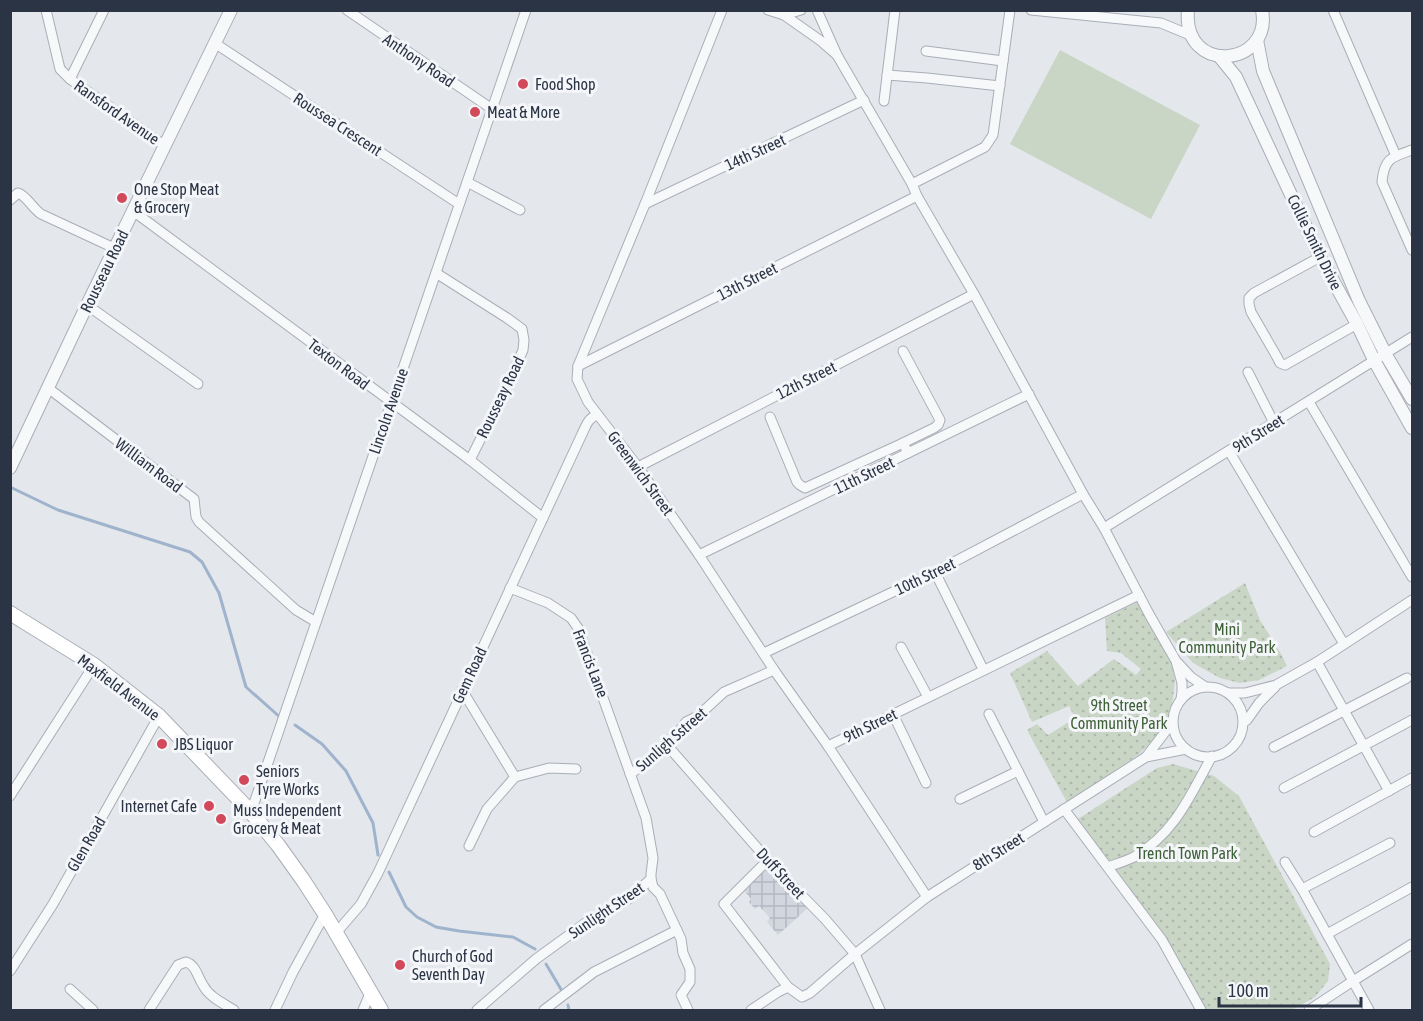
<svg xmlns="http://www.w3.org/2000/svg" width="1423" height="1021" viewBox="0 0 1423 1021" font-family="'Asap Condensed',sans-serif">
<defs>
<pattern id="industrial-grid" width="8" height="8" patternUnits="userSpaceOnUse" patternTransform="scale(1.5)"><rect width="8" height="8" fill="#d2d6de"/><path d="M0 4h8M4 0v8" fill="none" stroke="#b4b8c0"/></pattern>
<pattern id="park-dots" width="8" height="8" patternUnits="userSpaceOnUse" patternTransform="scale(1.5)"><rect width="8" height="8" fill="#c9d6c5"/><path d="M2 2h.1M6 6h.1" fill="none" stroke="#adb8ab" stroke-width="1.8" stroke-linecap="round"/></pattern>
</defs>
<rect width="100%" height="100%" fill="#e4e7ec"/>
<path fill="url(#industrial-grid)" d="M 771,863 L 809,907 L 778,935 L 767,922 L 770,918 L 759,906 L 755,909 L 749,902 L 751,899 L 742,888 Z"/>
<g fill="url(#park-dots)">
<path d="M 1245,583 L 1260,620 L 1281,654 L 1287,666 L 1259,680 L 1240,683 L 1220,678 L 1193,663 L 1166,632 Z"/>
<path d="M 1142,600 L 1170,656 L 1175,680 L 1172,706 L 1168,720 L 1160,734 L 1139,754 L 1068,804 L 1027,730 L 1037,724 L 1048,735 L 1075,718 L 1069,706 L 1032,722 L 1010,673 L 1047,651 L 1078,686 L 1114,659 L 1136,675 L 1141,669 L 1121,653 L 1107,651 L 1105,618 Z"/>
<path d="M 1173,764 L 1214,776 L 1239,796 L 1330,964 L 1328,981 L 1315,997 L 1292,1010 L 1203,1010 L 1078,819 L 1157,768 Z"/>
</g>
<path fill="#c9d6c5" d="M 1060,50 L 1200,125 L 1151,219 L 1010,144 Z"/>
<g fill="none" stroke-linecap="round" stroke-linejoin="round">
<g stroke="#9fb4cc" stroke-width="3">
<path d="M 10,487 L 58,510 L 190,552 L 202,562 L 219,593 L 246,687 L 282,719"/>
<path d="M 295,725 L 322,744 L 346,771 L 373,823 L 378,855"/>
<path d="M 389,872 L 406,907 L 417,917 L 436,927 L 459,931 L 513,937 L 535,949"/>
<path d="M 546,964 L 562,991"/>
<path d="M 568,1005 L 569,1010"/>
</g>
<g stroke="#a9aeb7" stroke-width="11">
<g id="minor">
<path d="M 46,10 L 60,69 L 70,79 L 165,146"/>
<path d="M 347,10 L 492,109"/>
<path d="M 722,10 L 645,204 L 578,366 L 577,379 L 588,402 L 638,467 L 699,555 L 774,670 L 828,746 L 927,897"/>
<path d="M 768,10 L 784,15 L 801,10"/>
<path d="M 1031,10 L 1161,23 L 1190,35"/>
<path d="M 1333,10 L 1396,156"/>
<path d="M 784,15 L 821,41 L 837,55 L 817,10"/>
<path d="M 216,44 L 459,204"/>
<path d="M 926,51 L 1003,61"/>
<path d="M 837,55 L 912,184 L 917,196 L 974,294 L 1083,494 L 1104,528 L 1149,614 L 1176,661 L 1182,683 L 1182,692 L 1181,699"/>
<path d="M 887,75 L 927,78 L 1000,86"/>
<path d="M 70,79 L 104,10"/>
<path d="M 884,101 L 895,10"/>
<path d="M 1412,150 C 1392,157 1384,158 1382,182 L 1412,250"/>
<path d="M 467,182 L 520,210"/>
<path d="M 912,184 L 985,147 L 993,135 L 1010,10"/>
<path d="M 10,200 L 18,193 C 27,196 32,208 41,214 L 114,248"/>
<path d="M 645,204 L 864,100"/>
<path d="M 133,211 L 470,460 L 543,518"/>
<path d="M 1320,257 L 1254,293 L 1249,298 L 1249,304 L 1251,312 L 1277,357 L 1280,363 L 1285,365 L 1357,324"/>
<path d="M 436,273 L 507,318 L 522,329 L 524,340 L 523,350 L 507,386 L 470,460"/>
<path d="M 87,305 L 198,384"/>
<path d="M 578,366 L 917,196"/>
<path d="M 1248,372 L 1274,423"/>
<path d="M 48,388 L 194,499 L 196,517 L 199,522 L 296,610 L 316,622"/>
<path d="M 1309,402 L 1412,577"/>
<path d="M 770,417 L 797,482 L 800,485 L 805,488 L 903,443 L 908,453"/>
<path d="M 903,443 L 934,428 L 938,425 L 940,420 L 903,351"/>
<path d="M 1229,451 L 1344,644"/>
<path d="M 638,467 L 974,294"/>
<path d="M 1104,528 L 1412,337"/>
<path d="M 699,555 L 1029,394"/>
<path d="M 935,572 L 983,669"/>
<path d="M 901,647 L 928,697"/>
<path d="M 764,653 L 935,572 L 1083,494"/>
<path d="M 1317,662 L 1389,791"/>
<path d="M 1178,663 L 1191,677 L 1204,686"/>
<circle cx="1208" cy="722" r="35"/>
<path d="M 462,690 L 515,777"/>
<path d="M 1228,693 L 1245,693 L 1276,685 L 1317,662 L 1412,600"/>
<path d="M 893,714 L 926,783"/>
<path d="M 989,714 L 1044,822"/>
<path d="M 1244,722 L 1247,720 L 1259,703 L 1275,687"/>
<path d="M 666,744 L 774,867 L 825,919 L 855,954 L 880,1010"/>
<path d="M 828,746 L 1139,595"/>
<path d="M 1274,747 L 1407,678"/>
<path d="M 1146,757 L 1172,723"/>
<path d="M 630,774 L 651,760 L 676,735 L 686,722 L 698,716 L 724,692 L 774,670"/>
<path d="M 1284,788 L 1412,720"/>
<path d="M 10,796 L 94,665"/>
<path d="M 960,799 L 1018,771"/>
<path d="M 1064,809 L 1162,940 L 1201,1010"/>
<path d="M 251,812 L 526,10"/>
<path d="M 1314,832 L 1412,778"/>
<path d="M 469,846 L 487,809 L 515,777 L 549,768 L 576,769"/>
<path d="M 768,860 L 724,904 L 788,987"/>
<path d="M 1285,862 L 1302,889 L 1369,1010"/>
<path d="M 1108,867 C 1116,864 1126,861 1134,857 C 1175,833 1190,796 1212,756"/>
<path d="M 651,879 L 653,887 L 660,894 L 681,939 L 683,953 L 690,969 L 690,982 L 681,995 L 688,1010"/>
<path d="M 1302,889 L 1390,843"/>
<path d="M 336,933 L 361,904 L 378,873 L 582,434 C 586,426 588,418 597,415"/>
<path d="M 1327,934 L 1412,887"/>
<path d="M 10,971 L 53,904 L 159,716"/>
<path d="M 70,989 L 93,1010"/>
<path d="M 149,1010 L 178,965 L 186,962 C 196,965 197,976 203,985 C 209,997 223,1003 234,1010"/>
<path d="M 275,1010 L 293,972 L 325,914"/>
<path d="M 363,1010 L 371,991"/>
<path d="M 477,1010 L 536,959 L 587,922 L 627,900 L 651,879 L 651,874 L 653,858 L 646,818 L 578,628 L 571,618 L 548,603 L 510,588"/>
<path d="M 544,1010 L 594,972 L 677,930"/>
<path d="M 751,1010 L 778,992 L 788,987 L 802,997 L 810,993 L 855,954 L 927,897 L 1146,757 L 1186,749"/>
<path d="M 1309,1010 L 1353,981 L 1412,944"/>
</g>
</g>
<g stroke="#a9aeb7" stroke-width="14">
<g id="tertiary">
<path d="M 1188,10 C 1182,76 1273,67 1262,10"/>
<path d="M 1257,40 L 1263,71 L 1359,301 L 1386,355 L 1412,399"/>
<path d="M 1219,56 L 1236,77 L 1320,257 L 1357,324 L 1375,362 L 1412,428"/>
<path d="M 10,468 L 87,305 L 231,10"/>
</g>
</g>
<g stroke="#a9aeb7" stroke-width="16">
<path id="secondary" d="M 10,613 L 94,665 L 159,716 L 251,812 L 278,845 L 303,880 L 325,914 L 381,1010"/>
</g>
<use href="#minor" stroke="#f7f8fa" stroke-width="9"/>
<use href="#tertiary" stroke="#f7f8fa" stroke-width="12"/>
<use href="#secondary" stroke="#fff" stroke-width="14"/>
</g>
<g fill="#d1495b" stroke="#f4f6f9" stroke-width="2">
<circle cx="523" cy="84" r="6"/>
<circle cx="475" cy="112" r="6"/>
<circle cx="122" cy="198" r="6"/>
<circle cx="162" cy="744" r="6"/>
<circle cx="244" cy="780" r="6"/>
<circle cx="209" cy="806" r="6"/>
<circle cx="221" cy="819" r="6"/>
<circle cx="400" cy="965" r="6"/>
</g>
<g text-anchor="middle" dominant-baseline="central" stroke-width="6" stroke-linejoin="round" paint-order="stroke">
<g font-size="16" fill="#2b3445" stroke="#f4f6f9">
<text transform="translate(419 60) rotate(34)">Anthony Road</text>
<text transform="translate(117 112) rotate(35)">Ransford Avenue</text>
<text transform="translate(338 124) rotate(33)">Roussea Crescent</text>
<text transform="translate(755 152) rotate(-25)">14th Street</text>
<text transform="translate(1315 242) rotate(64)">Collie Smith Drive</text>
<text transform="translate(104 271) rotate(-64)">Rousseau Road</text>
<text transform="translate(747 281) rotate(-27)">13th Street</text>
<text transform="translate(339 364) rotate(37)">Texton Road</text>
<text transform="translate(806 380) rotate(-27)">12th Street</text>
<text transform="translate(500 397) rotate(-64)">Rousseay Road</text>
<text transform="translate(388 411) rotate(-71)">Lincoln Avenue</text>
<text transform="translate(1258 433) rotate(-32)">9th Street</text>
<text transform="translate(149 465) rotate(37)">William Road</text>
<text transform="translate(641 473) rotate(54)">Greenwich Street</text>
<text transform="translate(864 475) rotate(-26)">11th Street</text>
<text transform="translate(925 576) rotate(-26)">10th Street</text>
<text transform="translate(591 663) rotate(69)">Francis Lane</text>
<text transform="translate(469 675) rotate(-65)">Gem Road</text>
<text transform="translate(119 687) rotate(37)">Maxfield Avenue</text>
<text transform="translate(870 725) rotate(-26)">9th Street</text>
<text transform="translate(671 739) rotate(-41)">Sunligh Sstreet</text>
<text transform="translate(86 844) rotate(-60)">Glen Road</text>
<text transform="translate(998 851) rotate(-32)">8th Street</text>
<text transform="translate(781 873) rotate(47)">Duff Street</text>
<text transform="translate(606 910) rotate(-34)">Sunlight Street</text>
</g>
<g font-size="16" fill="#2b3445" stroke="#f4f6f9" text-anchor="start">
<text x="535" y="84">Food Shop</text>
<text x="487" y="112">Meat &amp; More</text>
<text x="134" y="189">One Stop Meat<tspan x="134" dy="18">&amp; Grocery</tspan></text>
<text x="174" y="744">JBS Liquor</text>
<text x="256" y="771">Seniors<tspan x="256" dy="18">Tyre Works</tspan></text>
<text x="197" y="806" text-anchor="end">Internet Cafe</text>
<text x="233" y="810">Muss Independent<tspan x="233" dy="18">Grocery &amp; Meat</tspan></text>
<text x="412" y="956">Church of God<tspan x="412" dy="18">Seventh Day</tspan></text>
</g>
<g font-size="16" fill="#3f6138" stroke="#f4f6f9">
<text x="1227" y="629">Mini<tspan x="1227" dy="18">Community Park</tspan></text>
<text x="1119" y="705">9th Street<tspan x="1119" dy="18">Community Park</tspan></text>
<text x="1187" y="853">Trench Town Park</text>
</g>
</g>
<rect width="1423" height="1021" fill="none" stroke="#2b3445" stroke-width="24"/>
<path d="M1219 997v9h142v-9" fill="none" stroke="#2b3445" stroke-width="3"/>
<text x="1228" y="997" font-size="18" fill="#2b3445" stroke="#f4f6f9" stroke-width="4.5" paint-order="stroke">100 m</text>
</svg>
